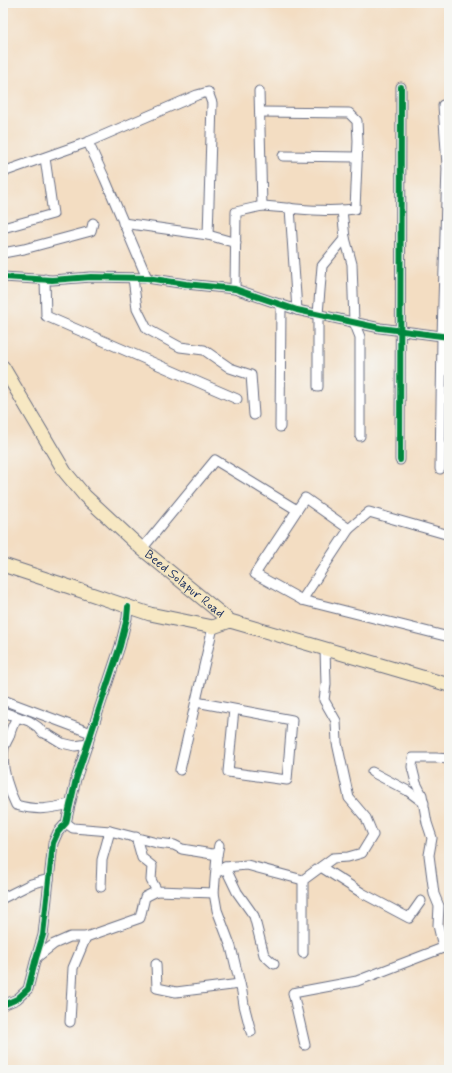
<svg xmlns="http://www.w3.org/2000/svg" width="452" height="1073" viewBox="0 0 452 1073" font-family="Mynerve,sans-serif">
<rect width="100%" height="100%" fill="#f6f6f2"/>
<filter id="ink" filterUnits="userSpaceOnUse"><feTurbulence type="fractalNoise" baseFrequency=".025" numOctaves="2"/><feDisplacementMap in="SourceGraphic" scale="8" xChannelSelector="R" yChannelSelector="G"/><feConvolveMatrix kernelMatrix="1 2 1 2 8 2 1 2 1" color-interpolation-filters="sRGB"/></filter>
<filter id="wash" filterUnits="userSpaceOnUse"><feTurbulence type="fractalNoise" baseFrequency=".012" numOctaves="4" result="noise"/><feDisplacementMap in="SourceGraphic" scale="16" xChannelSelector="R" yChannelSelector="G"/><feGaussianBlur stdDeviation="0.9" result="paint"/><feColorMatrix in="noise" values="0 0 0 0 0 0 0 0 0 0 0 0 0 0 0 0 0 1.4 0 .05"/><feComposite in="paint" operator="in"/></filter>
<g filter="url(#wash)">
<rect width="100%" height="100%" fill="#f3ddc2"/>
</g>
<g filter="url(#ink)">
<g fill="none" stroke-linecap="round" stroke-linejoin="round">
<g stroke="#676c81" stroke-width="11">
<g id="street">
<path d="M 443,105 L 447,166"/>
<path d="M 260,112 L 349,113 L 357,121 L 358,141 L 355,209 C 324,213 293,208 262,206"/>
<path d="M 88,142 L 105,179 L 147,278"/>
<path d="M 283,156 L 357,157"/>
<path d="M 3,172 L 88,142 L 197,95 L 208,92 L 212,103 L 208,235"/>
<path d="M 290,208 L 297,310"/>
<path d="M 123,223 L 208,235 L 236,243"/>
<path d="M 3,228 L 53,214 L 45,158"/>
<path d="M 345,238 L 352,264 L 354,322 L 360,337 L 360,436"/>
<path d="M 3,253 L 24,249 L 91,231 L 93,223"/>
<path d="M 3,277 L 52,280 L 91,277 L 147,278 L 186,284 L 235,289 L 297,310 L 380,328 L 449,337"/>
<path d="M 133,278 L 137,309 L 147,329 L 180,347 L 204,350 L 230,368 L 251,375 L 254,415"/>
<path d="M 45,279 L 46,316 L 237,399"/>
<path d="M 235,289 L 236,212 L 262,206 L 259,91"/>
<path d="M 318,387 L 318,314 L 322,266 L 345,238 L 342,210"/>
<path d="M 280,427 L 281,304"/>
<path d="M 400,460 L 401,87"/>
<path d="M 440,469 L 442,337 L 447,166 L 449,165"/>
<path d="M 305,498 L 349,529 L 302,600 L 255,574 Z"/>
<path d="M 349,529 L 369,512 L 449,535"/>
<path d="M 142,549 L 215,460 L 297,510"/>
<path d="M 302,600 L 449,637"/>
<path d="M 3,700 L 91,733"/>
<path d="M 196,702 L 292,720 L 287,780 L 228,772 L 234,709"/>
<path d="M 3,712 L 29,721 L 38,727 L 43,733 L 49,735 L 62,743 L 75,746 L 88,744"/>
<path d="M 18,717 C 13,723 11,729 9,737 C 7,741 5,744 4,748 C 1,768 7,787 16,805 C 38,811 48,809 70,804"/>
<path d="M 449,759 L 436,758 L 413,758 L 412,767 L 416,783 L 422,795 L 427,823 L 432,838 L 429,855 L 434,894 L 439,906 L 438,925 L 443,947 L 449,951"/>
<path d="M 180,770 L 213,627"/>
<path d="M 372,772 L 408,791 L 424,803"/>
<path d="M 66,823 L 73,828 L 110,831 L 157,843 L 174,845 L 182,849 L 212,854 L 217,855 L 219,845"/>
<path d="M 136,837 L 142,858 L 152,866 L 151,880 L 157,891 L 214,893"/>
<path d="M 217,855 L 214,893 L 217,910 L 231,947 L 242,992 L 244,1005 L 251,1032"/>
<path d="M 225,867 L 237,892 L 254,916 L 264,955 L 274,964"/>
<path d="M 321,867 L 362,893 L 409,918 L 421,901"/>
<path d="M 220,871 L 225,867 L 247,865 L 303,880"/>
<path d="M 101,887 L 102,860 L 110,831"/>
<path d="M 3,898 L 31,884 L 49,879"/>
<path d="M 303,953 L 303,880 L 333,858 L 348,857 L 362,853 L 373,835 L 366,818 L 349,798 L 337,743 L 336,721 L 324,700 L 326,684 L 325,649"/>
<path d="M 36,958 L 54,944 L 70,937 L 86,937 L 140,918 L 145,897 L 157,891"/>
<path d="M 156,964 L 157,988 L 176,992 L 240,984"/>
<path d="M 3,1005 L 17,999 L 28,989 L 36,958 L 43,935 L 53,843 L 58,832 L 66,823 L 76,779 L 120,646 L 127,618 L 128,607"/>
<path d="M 70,1022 L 73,968 L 86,937"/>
<path d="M 305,1045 L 293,993 L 357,981 L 448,946"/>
</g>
</g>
<g stroke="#676c81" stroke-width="15">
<g id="secondary">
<path id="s1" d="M 3,367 L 65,472 L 85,496 L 142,549 L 230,621 L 449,685"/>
<path d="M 3,565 L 61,584 L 150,614 L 213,627 L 230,621"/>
</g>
</g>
<use href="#street" stroke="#fff" stroke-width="9"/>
<use href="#secondary" stroke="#f7e8c3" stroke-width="13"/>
<g stroke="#f6f6f2" stroke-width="8">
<g id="cycleway">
<path d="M 3,277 L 52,280 L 91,277 L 147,278 L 186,284 L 235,289 L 297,310 L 380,328 L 449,337"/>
<path d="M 400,460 L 401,87"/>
<path d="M 3,1005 L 17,999 L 28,989 L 36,958 L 43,935 L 53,843 L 58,832 L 66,823 L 76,779 L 120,646 L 127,618 L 128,607"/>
</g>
</g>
<use href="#cycleway" stroke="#00873e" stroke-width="6"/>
</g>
</g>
<g text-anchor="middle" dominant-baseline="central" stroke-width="3" stroke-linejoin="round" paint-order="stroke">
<g font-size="13" fill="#1b2f5e" stroke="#f6f6f2">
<text stroke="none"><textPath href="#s1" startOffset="286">Beed Solapur Road</textPath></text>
</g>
</g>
<rect width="452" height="1073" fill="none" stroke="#f6f6f2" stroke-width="16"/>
</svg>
